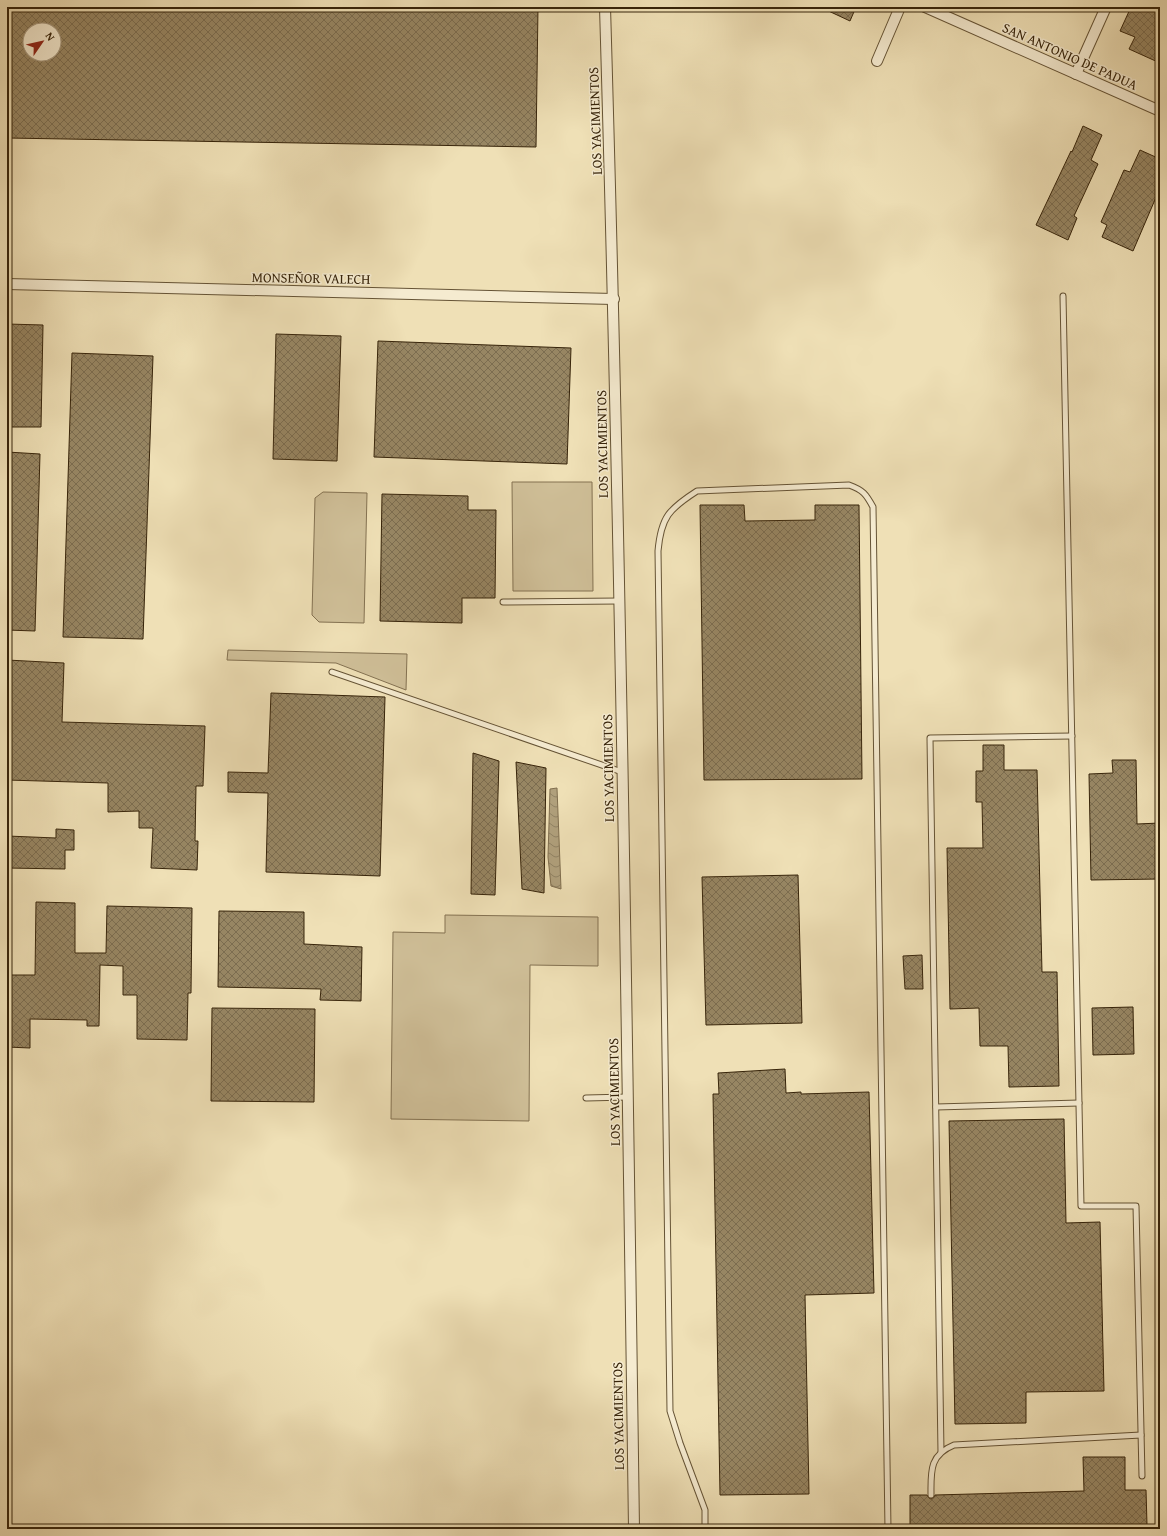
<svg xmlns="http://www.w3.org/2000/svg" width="1167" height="1536" viewBox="0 0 1167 1536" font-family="'Gentium Book Plus',serif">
<defs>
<pattern id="water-waves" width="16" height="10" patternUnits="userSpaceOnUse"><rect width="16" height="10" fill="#b0a07c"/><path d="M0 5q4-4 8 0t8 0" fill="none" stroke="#908264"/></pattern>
<pattern id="building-cross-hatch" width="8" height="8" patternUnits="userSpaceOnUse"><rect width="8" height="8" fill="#978663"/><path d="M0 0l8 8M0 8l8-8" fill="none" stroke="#7c6d50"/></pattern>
</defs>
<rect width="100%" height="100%" fill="#efe0b6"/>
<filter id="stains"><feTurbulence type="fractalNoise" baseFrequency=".005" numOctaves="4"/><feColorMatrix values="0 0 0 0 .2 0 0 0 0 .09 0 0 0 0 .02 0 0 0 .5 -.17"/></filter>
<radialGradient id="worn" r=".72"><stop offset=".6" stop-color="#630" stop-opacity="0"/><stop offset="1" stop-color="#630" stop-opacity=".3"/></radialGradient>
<g fill="#d0c099" stroke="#847252">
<path d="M 512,482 L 592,482 L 593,591 L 513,591 Z"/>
<path d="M 323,492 L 367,493 L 364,623 L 319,622 L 312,615 L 315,498 Z"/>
<path d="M 228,650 L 407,654 L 406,690 L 336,663 L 227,660 Z"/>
<path d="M 445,915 L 598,917 L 598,966 L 530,965 L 529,1121 L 391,1119 L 393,932 L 445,933 Z"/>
</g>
<path fill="url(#water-waves)" stroke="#806e4e" d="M 557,788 L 561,889 L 551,886 L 548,857 L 550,789 Z"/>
<g fill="url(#building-cross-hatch)" stroke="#37240a" fill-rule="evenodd">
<path d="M 7,7 L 538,7 L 536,147 L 7,138 ZM 30,30 L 54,30 L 54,54 L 30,54 Z"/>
<path d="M 820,7 L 856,7 L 850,21 Z"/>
<path d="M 1131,7 L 1160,7 L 1160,63 L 1129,49 L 1135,37 L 1120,31 Z"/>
<path d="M 1083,126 L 1102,135 L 1091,160 L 1098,164 L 1074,216 L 1077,218 L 1068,240 L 1036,225 L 1071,151 L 1072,152 Z"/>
<path d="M 1140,150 L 1160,159 L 1160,188 L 1133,251 L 1102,237 L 1107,225 L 1101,222 L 1124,170 L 1130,172 Z"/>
<path d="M 7,324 L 43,325 L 41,427 L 7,427 Z"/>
<path d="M 276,334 L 341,336 L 337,461 L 273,459 Z"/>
<path d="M 378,341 L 571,348 L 567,464 L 374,457 Z"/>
<path d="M 72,353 L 153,356 L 143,639 L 63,637 Z"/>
<path d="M 7,452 L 40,454 L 35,631 L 7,630 Z"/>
<path d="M 382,494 L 468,496 L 468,510 L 496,510 L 495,598 L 462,598 L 462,623 L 380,621 Z"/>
<path d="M 700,505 L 744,505 L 745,521 L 815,520 L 815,505 L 859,505 L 862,779 L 704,780 Z"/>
<path d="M 7,660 L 64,663 L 62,722 L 205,726 L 203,786 L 196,786 L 195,841 L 198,841 L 197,870 L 151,868 L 153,828 L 139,828 L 139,811 L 108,812 L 108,783 L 7,780 Z"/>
<path d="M 271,693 L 385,697 L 380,876 L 266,872 L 268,793 L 228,792 L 228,772 L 268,773 Z"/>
<path d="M 983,745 L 1004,745 L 1004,770 L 1037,770 L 1042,972 L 1057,972 L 1059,1086 L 1009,1087 L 1008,1046 L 980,1046 L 979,1008 L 950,1009 L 947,848 L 983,848 L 982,802 L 976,802 L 976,771 L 983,771 Z"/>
<path d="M 473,753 L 499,761 L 495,895 L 471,894 Z"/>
<path d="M 1112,760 L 1136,760 L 1137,824 L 1160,823 L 1160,879 L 1091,880 L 1089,774 L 1113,773 Z"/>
<path d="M 516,762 L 546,768 L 544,893 L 522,889 Z"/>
<path d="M 56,829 L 74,830 L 74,850 L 65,850 L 65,869 L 7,868 L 7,836 L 56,838 Z"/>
<path d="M 798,875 L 802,1023 L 706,1025 L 702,877 Z"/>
<path d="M 36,902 L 75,903 L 75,953 L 106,953 L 107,906 L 192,908 L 191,993 L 188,993 L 187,1040 L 137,1039 L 137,995 L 123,995 L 123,966 L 100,965 L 99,1026 L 87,1026 L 87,1020 L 30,1019 L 30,1048 L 7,1047 L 7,975 L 35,975 Z"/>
<path d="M 219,911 L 304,912 L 304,944 L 362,947 L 361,1001 L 320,1000 L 321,989 L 218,987 Z"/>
<path d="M 922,955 L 923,989 L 905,989 L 903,956 Z"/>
<path d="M 1133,1007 L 1134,1054 L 1093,1055 L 1092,1008 Z"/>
<path d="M 212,1008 L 315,1009 L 314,1102 L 211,1101 Z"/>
<path d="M 785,1069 L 786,1093 L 801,1092 L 801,1094 L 869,1092 L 874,1293 L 805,1295 L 809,1494 L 720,1495 L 713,1094 L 719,1094 L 718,1073 Z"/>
<path d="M 1064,1119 L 1066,1223 L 1100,1222 L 1104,1391 L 1026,1392 L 1026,1423 L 955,1424 L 949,1121 Z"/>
<path d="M 1083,1457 L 1125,1457 L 1125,1490 L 1146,1490 L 1147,1525 L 910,1529 L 910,1495 L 927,1495 L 929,1498 L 931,1499 L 934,1497 L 935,1495 L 1084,1491 Z"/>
</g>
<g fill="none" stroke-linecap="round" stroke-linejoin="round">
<g stroke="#655335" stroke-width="7">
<g id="service">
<path d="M 1063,296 L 1081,1206 L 1136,1206 L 1142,1476"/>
<path d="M 503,602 L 619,601"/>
<path d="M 332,672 L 622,772"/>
<path d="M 586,1098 L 628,1097"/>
<path d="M 936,1107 L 1079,1103"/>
<path d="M 941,1452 L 930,738 L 1072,736"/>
<path d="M 931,1495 C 931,1472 929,1455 954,1445 L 1141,1435"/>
<path d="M 705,1529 L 705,1510 L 680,1443 L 670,1411 L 658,551 C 661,517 669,509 697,491 L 849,485 C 863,490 866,494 873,507 L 888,1529"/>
</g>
</g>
<g stroke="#655335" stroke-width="12">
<g id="minor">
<path d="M 605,7 C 620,514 627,1022 634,1529"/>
<path d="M 925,7 L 1160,111"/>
<path d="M 877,61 L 900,7"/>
<path d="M 1076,74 L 1106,7"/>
<path d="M 7,284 L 614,299"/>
</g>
</g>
<use href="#service" stroke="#f5ebd0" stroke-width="5"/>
<use href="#minor" stroke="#f5ebd0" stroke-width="10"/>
</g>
<g text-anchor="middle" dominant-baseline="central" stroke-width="3" stroke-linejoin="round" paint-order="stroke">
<g font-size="14" fill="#37240a" stroke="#f5ebd0">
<text transform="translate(1070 56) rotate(24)">SAN ANTONIO DE PADUA</text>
<text transform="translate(595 121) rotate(-92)">LOS YACIMIENTOS</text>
<text transform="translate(311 278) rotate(1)">MONSEÑOR VALECH</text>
<text transform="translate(602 444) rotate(-91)">LOS YACIMIENTOS</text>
<text transform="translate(608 768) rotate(-91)">LOS YACIMIENTOS</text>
<text transform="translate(614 1092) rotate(-91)">LOS YACIMIENTOS</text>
<text transform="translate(618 1416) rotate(-91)">LOS YACIMIENTOS</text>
</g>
</g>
<rect width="1167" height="1536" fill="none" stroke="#efe0b6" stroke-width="24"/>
<rect x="8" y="8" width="1151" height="1520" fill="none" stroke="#37240a" stroke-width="2"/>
<rect x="12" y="12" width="1143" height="1512" fill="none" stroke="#37240a"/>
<g transform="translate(42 42) rotate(56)"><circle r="19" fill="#f5ebd0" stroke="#a99b81"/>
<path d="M0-3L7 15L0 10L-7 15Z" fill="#8f2418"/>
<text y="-6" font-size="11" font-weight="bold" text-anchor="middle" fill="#37240a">N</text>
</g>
<rect width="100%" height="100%" filter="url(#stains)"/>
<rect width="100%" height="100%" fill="url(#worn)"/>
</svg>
